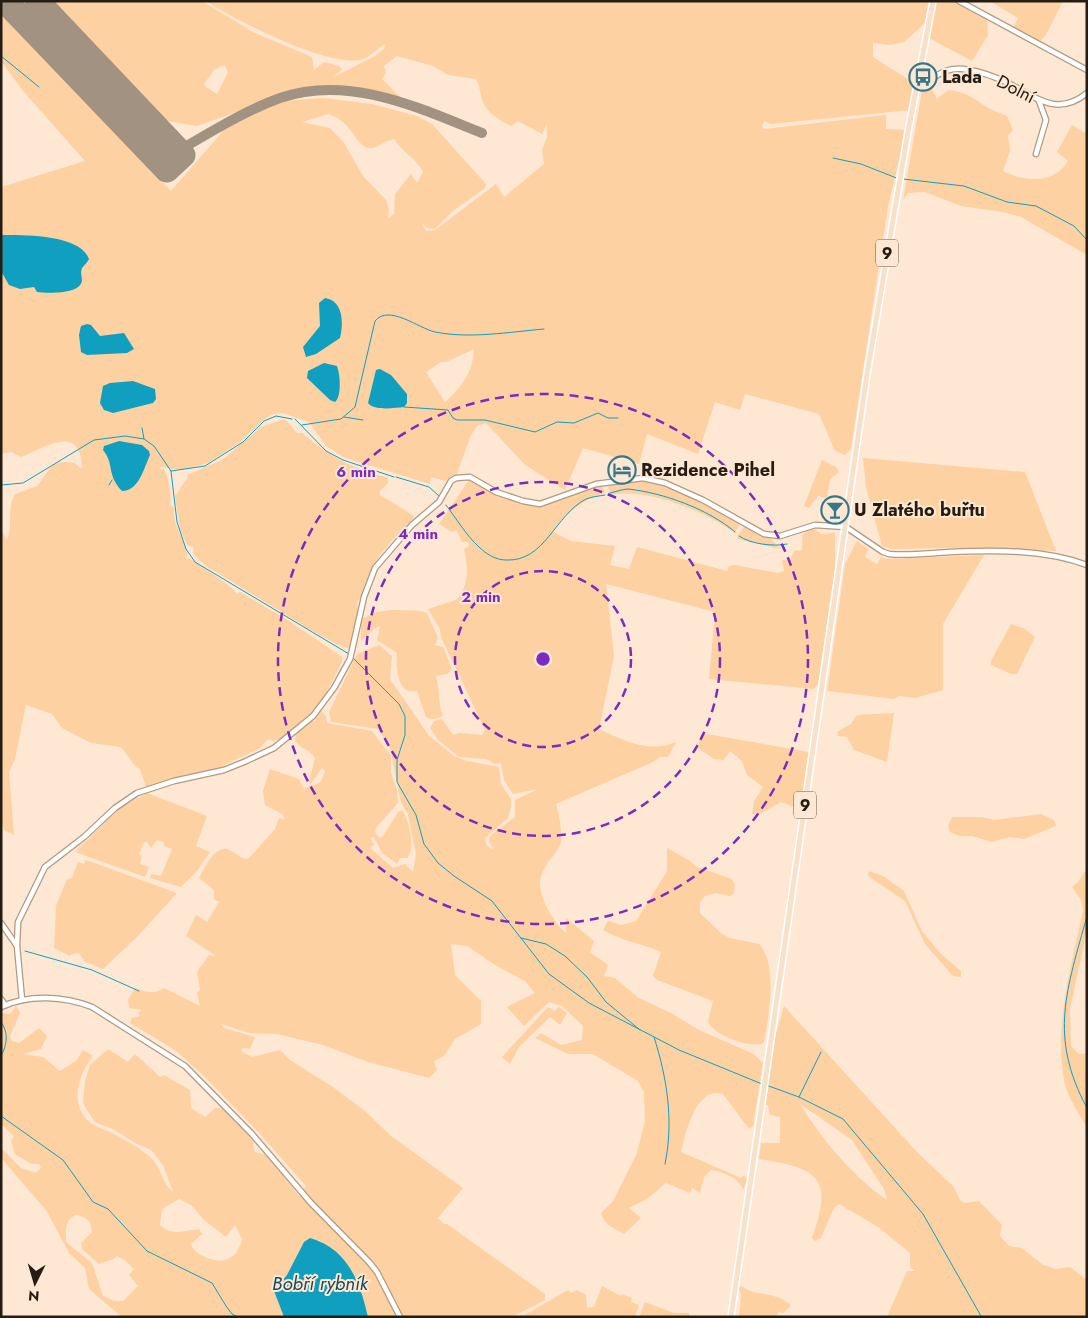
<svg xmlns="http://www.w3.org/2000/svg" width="1088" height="1318" viewBox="0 0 1088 1318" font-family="Jost,sans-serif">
<rect width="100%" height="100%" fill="#fee8d3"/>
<g fill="#fdd1a2" fill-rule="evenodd">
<path d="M 51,1 L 202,1 L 253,32 L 312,57 L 314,70 L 324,62 L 339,66 L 342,69 L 334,77 L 375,56 L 384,49 L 385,44 C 378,48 371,56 363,59 C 332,70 233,19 206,1 L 929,1 L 925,23 L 904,42 L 890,45 L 873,43 L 873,57 L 914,83 L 911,110 L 771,124 L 764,121 L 762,127 L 765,129 L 886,115 L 886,129 L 906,130 L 888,207 L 851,449 L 845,455 L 835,451 L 819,414 L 745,394 L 740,410 L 715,402 L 698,454 L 647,434 L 639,464 L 583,448 L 565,490 L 525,465 L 486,423 L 478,425 L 471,435 L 456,476 L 453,475 L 445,481 L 431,477 L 430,484 L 345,458 L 326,446 L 309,422 L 282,413 L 273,414 L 265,419 L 239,443 L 208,463 L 182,470 L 161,467 L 160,469 L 164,469 C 169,480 172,493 170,505 L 173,507 L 175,522 L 188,553 L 186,559 L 189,558 C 198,564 235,588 237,594 L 240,592 L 286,619 L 342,657 L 342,662 L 324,698 L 312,715 L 283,738 L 273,741 L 268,739 L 260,748 L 214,770 L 146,787 L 140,769 L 136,767 L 121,747 L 91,743 L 62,728 L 52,714 L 26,705 L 15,759 L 9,772 L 14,835 L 4,830 L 1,818 L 1,530 L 7,540 C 13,526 7,506 15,494 L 37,486 C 50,472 48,458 74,463 L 82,469 C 82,423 47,446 21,457 L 11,452 L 1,454 L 1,187 L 85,161 L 23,91 L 1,61 L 1,14 L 171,191 L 236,116 L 292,100 L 324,98 L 372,104 L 417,116 L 432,124 L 486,184 L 485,188 L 453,211 L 435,229 L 427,228 L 422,223 L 426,231 L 435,230 L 496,184 L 504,197 L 544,164 L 542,150 L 547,137 L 547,124 L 542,134 L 518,121 L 511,126 C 500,120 489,115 483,102 C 480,95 480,86 476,79 L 448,75 L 433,66 L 397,56 L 384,66 L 386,73 L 382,79 L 400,97 L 398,103 L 351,95 L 315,92 L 284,95 L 197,126 L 167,121 ZM 221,66 L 225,66 L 228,72 L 217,94 L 206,87 L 204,84 L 214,70 ZM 329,114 C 335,117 342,120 346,125 C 353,132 361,150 372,148 C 379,147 384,141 394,139 C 402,152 417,159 423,172 L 417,183 L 411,174 L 395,194 L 394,214 L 388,219 L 389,209 L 386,200 L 363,176 L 344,143 L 330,128 L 302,122 ZM 474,349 C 473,372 462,387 445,402 L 426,372 L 441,362 L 446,362 Z"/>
<path d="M 936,1 L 954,1 L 987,18 L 988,35 L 972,61 L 929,38 Z"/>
<path d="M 990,1 L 1063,1 L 1046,35 L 1039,42 L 1013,29 L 1018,18 Z"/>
<path d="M 929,84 L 937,99 L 948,90 C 964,91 972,97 985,106 C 991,110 1000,113 1007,116 L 1013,130 L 1008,136 L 1010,151 L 1003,171 C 1024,182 1055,184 1068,161 L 1057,152 L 1072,125 L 1087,134 L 1087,255 L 1021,217 L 1003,212 L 961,206 L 925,192 L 908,193 L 903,200 L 922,90 Z"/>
<path d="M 282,420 L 286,420 L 297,433 L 302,433 C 335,460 348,466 388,478 L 388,483 L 380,491 L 380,495 L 413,515 L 413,520 C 397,535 381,550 371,570 C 366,579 366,596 357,601 L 358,611 L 351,649 L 338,645 L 309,629 L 206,566 L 194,555 L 193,547 L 187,545 L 180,529 L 175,496 L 188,477 L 187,475 L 222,460 L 261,427 Z"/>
<path d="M 863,458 L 1025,472 L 1056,551 L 946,548 L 892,549 L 882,546 L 866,487 Z"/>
<path d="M 822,460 L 836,467 L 839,472 L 830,479 L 827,498 L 818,496 L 809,508 L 804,506 Z"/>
<path d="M 641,479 L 682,492 L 741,522 L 735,533 C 705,511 646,487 610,495 L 608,486 L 610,484 Z"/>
<path d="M 469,480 L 488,490 L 539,505 L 598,485 L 602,486 L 605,493 C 583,500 565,512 553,532 L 571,541 L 615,546 L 610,565 L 629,569 L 637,547 L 727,571 L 729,566 L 734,565 L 778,573 L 784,571 L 782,560 L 790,560 L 794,551 L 802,550 C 804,533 797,539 812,527 L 821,534 L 835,533 L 835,569 L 818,684 L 814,689 L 709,679 L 715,612 L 606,584 L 614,656 L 599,729 C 623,740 649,754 676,742 L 668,757 L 660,757 L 653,762 L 556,804 C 559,813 562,832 561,841 C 560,849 551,858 547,864 C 544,870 540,876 540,882 C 539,898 554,923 566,933 L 566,918 L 594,941 L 590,952 L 608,965 L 604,976 L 615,978 L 639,998 L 671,1013 L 699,1030 L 754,1054 L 763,1063 L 753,1126 L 749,1129 L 723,1094 C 696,1085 685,1134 681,1152 L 741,1178 L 744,1175 L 747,1180 L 743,1190 C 741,1179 722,1171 711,1170 L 704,1177 L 700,1193 L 692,1188 L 690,1193 L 666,1183 L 647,1199 L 629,1208 L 641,1218 L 624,1234 C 614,1228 604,1225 601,1213 L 613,1201 L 637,1153 L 645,1121 L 644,1092 L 638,1081 L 593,1054 L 568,1054 L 535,1038 L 541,1033 L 561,1045 L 582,1040 L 583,1026 L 562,1006 L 549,1002 L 524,1026 L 507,1007 L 535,993 L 525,981 L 495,965 L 467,946 L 451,944 L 455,975 L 481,1001 L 481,1024 L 455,1039 L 444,1056 L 434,1061 L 437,1070 L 429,1078 L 368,1062 L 323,1045 L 277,1034 L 249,1033 L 221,1024 L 224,1028 L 255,1037 L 250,1049 L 243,1048 L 241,1051 L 252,1057 L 280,1050 L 290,1060 L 333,1087 L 365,1111 L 391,1136 L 463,1188 L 438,1218 L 444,1224 L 447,1224 L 545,1294 L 545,1300 L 512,1317 L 368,1317 C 358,1275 353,1266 319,1240 L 304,1242 L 287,1275 L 274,1291 L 284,1317 L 122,1317 L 89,1289 L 85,1268 L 69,1253 L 46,1210 L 1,1158 L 1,1148 L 21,1168 L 36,1173 L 41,1168 L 39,1164 L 31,1164 L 15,1154 L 11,1141 L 14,1136 L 1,1124 L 1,1013 L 10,1014 L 16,1006 L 20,1013 L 10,1036 L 11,1041 L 19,1043 L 39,1028 L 47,1036 L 41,1049 L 23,1054 L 43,1057 L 60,1071 L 76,1061 L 83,1050 L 93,1056 C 79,1073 68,1105 90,1122 C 95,1127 104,1129 110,1132 C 124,1139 138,1147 150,1157 C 161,1166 162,1184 173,1192 L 163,1165 L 151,1150 L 135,1143 L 115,1130 L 95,1122 L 85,1107 L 83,1102 L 85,1081 L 90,1065 L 108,1049 L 128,1062 L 135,1054 L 160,1077 L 164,1075 L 190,1090 L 191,1108 L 205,1117 L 215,1108 L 225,1109 L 254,1141 L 253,1145 L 255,1152 L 268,1156 L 299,1196 L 306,1186 L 261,1135 L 203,1075 L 175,1050 L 130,1023 L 132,1018 L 140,1016 L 138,1013 L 142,1010 L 129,1008 L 128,1000 L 135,988 C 144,992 155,995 164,988 L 200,1006 L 197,993 L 200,990 L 197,972 L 209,955 L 216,956 L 186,936 L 196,915 L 207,922 L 219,902 L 214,899 L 214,890 L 199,878 C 204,869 214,847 227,849 C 233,851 240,857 245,859 L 249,858 L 275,829 L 279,818 L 285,819 L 282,814 L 265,805 L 263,791 L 270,769 L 299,779 L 304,789 C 316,782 319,789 325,771 L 322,768 L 310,785 L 309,782 L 315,758 C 309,748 300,750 295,740 L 296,733 L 310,721 L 315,721 L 316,715 L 321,711 L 326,716 L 327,723 L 372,731 L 391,756 L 391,773 L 397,790 L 398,803 L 376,828 L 375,833 L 380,838 L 383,836 L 398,812 L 402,810 C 409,819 416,849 407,858 L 400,858 L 397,864 L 382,853 L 374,837 L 370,838 L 374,845 L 370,848 L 393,868 L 405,864 L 413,872 L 416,854 L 408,814 L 401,803 L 390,748 L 378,729 L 331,722 L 329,712 L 357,654 L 379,645 L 392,656 L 390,679 L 429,736 L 454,756 L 467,761 L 499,767 L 501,784 L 511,799 L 511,807 L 508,818 L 485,838 L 487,846 L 494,850 L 489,841 L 490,836 L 515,817 L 515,800 L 538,789 L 513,794 L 504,780 L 501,763 L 495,764 L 486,759 L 459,757 L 438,740 L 430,728 L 434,721 L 442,719 L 453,735 L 459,733 L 482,735 L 485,730 L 441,637 L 440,629 L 428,609 L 456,600 C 470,585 468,567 464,549 L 469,546 L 468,542 L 462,542 L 456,530 L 452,532 L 439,524 ZM 179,1199 L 191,1205 L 204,1220 L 226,1237 L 235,1225 L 242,1239 C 237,1261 221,1266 201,1255 C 196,1252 193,1250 191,1244 L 202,1234 L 199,1229 C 185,1230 172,1237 160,1225 L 162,1209 ZM 76,1215 C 87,1217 91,1221 92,1232 L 81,1243 L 82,1249 L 99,1264 L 113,1259 L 117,1256 L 126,1261 L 134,1269 L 129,1275 L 138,1286 L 123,1301 L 114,1301 L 103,1296 L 92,1263 L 66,1242 C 66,1230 64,1220 76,1215 Z"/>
<path d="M 745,525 L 769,537 L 781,549 L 738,539 L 737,537 Z"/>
<path d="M 857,541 L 868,549 L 865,557 L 877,564 L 881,557 L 885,559 L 984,555 L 943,624 L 943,690 L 915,698 L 899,696 L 894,699 L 827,691 L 845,564 Z"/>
<path d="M 391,610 C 399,610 422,610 427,613 L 438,638 L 435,645 L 443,647 L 452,669 L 447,674 L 436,676 C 440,689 438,707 443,715 C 438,720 431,720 426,717 L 417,691 C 413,691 408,692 405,689 C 397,683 396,663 397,653 L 377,640 L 380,626 L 375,628 L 361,641 L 361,619 L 377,612 Z"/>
<path d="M 1011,624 L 1025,629 L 1035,637 L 1017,674 L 1011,674 L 991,665 L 991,661 Z"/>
<path d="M 894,713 L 887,762 L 854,750 L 847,737 L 838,736 L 837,732 L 851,724 L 857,715 Z"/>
<path d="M 701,733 L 809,752 L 801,810 L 781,802 L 760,814 L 752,814 L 754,801 L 763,787 L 747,775 L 742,761 L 730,751 L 724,760 L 714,759 L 698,748 Z"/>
<path d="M 147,793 L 207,816 L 196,846 L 210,852 L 197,871 L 181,887 L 150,878 L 151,874 L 161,876 L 172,849 L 164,846 L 164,842 L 157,840 L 151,848 L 147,842 L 144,842 L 139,854 L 142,857 L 140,864 L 149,867 L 145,877 L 75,852 L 121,807 Z"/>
<path d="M 1041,814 L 1054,820 L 1056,826 L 1024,839 L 1010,837 L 992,842 L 972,836 L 959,836 L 950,832 L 948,826 L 952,817 L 982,817 L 994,820 Z"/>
<path d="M 667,848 L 690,861 L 697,867 L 732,879 L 735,885 L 734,893 L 730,896 L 716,893 L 705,896 L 700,903 L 700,913 L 722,934 L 730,938 L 759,944 C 778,964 769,1016 764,1042 L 762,1044 C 746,1047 716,1036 708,1022 L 713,1001 L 657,980 L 653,976 L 661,952 C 641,943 621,941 603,930 L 608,921 L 622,925 L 636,921 L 667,871 Z"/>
<path d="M 86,860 L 177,893 L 138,936 L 103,969 L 85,962 L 79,953 L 72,954 L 70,956 L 54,948 L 56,906 L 67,879 L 72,878 L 78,862 L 84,864 Z"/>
<path d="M 1087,868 L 1087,930 L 1070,1009 L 1071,1046 L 1079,1054 L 1087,1053 L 1087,1128 C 1079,1113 1067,1097 1064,1080 C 1054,1022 1072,966 1083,910 L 1081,900 L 1072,887 L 1079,881 Z"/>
<path d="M 869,871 L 883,876 L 904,891 L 922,931 L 940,953 L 961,971 L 961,977 L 953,976 L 925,944 L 905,901 L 868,876 Z"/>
<path d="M 784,1006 L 917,1152 L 954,1187 L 960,1200 L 964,1203 L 979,1201 L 1002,1225 L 1000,1236 L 1009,1246 L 1022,1248 L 1043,1265 L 1056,1269 L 1070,1267 L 1087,1280 L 1087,1317 L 887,1317 L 907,1271 L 915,1271 L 910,1267 L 910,1253 L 878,1227 L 839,1204 L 834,1208 L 821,1238 L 815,1241 L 812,1238 C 834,1177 818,1168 759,1159 L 761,1143 L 780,1143 L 780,1117 L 770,1115 L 768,1105 L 765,1105 L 775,1036 ZM 800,1104 L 852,1140 L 884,1189 L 887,1200 C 852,1176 821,1138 800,1104 Z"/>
<path d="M 548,1007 L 555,1011 L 559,1007 L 567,1013 L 560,1025 L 550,1017 L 519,1047 L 510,1064 L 502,1057 Z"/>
<path d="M 602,1286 L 621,1296 L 622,1294 L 632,1298 L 631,1302 L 639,1305 L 635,1317 L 521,1317 L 568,1290 L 571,1293 L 577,1290 L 586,1295 L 587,1308 L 594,1307 Z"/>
<path d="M 741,1286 C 759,1298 773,1290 791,1305 L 784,1313 L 778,1312 L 777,1317 L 739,1317 L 741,1297 L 739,1287 Z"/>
<path d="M 645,1302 L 674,1313 L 689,1313 L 689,1317 L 639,1317 Z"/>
</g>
<g fill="#109fbf">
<path d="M 1,235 C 23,235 80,234 89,259 C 87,263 84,265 82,268 C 80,273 82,276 82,281 C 79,295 47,293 37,292 L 34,287 L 20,289 L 9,285 L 1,271 Z"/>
<path d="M 325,298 C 343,300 344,324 340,338 L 316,354 L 306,357 L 303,347 L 320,326 L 319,303 Z"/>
<path d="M 87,324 L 91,325 L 100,336 L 124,333 L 134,349 L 127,353 L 87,355 L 81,352 L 79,335 L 81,326 Z"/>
<path d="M 324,363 L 337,366 C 340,374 342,396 335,402 L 330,400 L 307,378 L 308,371 Z"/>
<path d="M 380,369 L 391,375 L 407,394 L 407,403 L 404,407 C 394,408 374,411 368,403 L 376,370 Z"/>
<path d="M 133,381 L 155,389 L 156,399 L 153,403 L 113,413 L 104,410 L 100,403 L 103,386 L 110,383 Z"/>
<path d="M 119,441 L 142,445 L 149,451 L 150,455 C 144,468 139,491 122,491 C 106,474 115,465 103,450 L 104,446 Z"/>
<path d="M 310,1238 C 348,1249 360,1282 368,1317 L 284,1317 L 274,1291 L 287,1275 L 304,1242 Z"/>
</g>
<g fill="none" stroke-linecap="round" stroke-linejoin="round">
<g stroke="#109fbf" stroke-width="1">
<path d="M 1,56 L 39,87"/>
<path d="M 833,158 L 861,164 L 899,179"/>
<path d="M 903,179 L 964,186 L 1007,202 L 1036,206 L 1074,226 L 1087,240"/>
<path d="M 404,407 L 448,410 L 453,418 L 457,420 L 485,420 L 535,432 L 557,422 L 574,423 L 598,413 L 608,418 L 618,418"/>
<path d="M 344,417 L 363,420"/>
<path d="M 295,419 L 326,451 L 343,460 L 394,477"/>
<path d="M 302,425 L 341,419 L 355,407 L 375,321 C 389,304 418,328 435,332 C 470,339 509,332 544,329"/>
<path d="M 142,428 L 144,439"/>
<path d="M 171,471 L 205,466 L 243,442 L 264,421 L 276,416 L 292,419"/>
<path d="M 396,477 L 429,487 L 439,496"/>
<path d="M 1,485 L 23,483 L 94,440 L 125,436 L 144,439 L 154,446 L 171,471 L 177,522 L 186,549 L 195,562 L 349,654"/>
<path d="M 109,485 L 112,480"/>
<path d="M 610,493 C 615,492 623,489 628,489 C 664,493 708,509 735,532"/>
<path d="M 446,505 C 456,518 466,535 479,547 C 486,554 496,560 506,560 C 545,562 555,515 586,499 C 591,497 599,496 605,495"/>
<path d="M 739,536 C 750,544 774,547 787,544"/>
<path d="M 352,657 L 399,704 L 405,716 L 405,735 L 397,760 L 397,782 L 416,815 L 424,844 L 438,863 L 454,876 L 492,901 L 549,974 L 589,1003 L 679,1050 L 762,1084"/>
<path d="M 1087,916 C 1067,989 1048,1036 1087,1108"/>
<path d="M 521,938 L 546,944 L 565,956 L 587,977 L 606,1002 L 640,1030"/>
<path d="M 25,951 L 92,970 L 139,991"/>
<path d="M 1,1022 C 9,1033 7,1045 1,1056"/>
<path d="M 654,1037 C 667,1078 674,1121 665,1164"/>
<path d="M 766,1085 L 799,1097 L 843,1119 L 923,1214 L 981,1316"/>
<path d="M 799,1097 L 821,1052"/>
<path d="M 1,1116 L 63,1160 L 93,1202 L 108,1209 L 147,1251 L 212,1283 L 226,1306 L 232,1314 L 238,1317"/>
</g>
<path stroke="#a29282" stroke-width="10" d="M 169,156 C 205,136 241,112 280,98 C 349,74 419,108 482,133"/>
<path stroke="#a29282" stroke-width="25" d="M 5,1 L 167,170 L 183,155 L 37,1"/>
<g stroke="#b29980" stroke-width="7">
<g id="minor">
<path d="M 959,1 L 1087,70"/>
<path d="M 917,83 C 934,84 937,67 963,69 C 979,71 996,77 1010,84 C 1036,98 1058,117 1087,93"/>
<path d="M 1036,154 L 1046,120 L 1039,101"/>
<path d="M 1,923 L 17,946"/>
<path d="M 1,999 L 5,1005"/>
<path d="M 22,1000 L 17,946 L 18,922 L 45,867 L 84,837 L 115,808 L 137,793 L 174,781 L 224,770 L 244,762 L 274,748 L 313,716 L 334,688 L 350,659 L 364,597 L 375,568 L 412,525 L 439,502 L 451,481 L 456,478 L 470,477 L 496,492 L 523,501 L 540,504 L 596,484 L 643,478 L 665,483 L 703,500 L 764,534 L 780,536 L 815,525 L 846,527 L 883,552 L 889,554 C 909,556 930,553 950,552 C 995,550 1044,549 1087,565"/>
<path d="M 1,1007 C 29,994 64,996 92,1007 L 185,1066 L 252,1134 L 311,1203 L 369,1262 L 377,1272 L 400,1317"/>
</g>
</g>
<g stroke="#fff" stroke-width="8">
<path id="major" d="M 731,1317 L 867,374 L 908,132 L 933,1"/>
</g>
<use href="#minor" stroke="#fff" stroke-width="4.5"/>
<use href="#major" stroke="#f7e1ca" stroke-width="5"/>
</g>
<g fill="none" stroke="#7b2cbf" stroke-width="2.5" stroke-dasharray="9 6">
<circle cx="543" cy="659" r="88"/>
<circle cx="543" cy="659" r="177"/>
<circle cx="543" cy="659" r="265"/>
</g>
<defs>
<g id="bus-ring" transform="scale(1.4375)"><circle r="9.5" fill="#fee8d3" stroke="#36788a" stroke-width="1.5"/><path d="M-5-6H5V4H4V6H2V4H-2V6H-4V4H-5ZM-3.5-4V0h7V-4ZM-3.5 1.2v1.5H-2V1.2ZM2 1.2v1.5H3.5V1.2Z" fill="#36788a"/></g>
<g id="hotel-ring" transform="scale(1.4375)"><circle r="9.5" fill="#fee8d3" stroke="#36788a" stroke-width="1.5"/><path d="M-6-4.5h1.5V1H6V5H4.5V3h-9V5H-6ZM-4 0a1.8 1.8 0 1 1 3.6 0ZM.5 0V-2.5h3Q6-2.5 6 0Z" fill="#36788a"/></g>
<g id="bar-ring" transform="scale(1.4375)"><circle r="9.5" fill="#fee8d3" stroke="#36788a" stroke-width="1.5"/><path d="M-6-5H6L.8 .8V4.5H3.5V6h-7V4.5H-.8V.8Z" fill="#36788a"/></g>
</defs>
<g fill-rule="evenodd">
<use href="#bus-ring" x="923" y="77"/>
<use href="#hotel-ring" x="622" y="470"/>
<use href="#bar-ring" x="835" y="510"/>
</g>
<g text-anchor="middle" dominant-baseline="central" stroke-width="4" stroke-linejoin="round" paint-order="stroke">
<g fill="#fee8d3" stroke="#66594c" stroke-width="1">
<rect x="876" y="239.5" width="22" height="27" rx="4"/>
<rect x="794" y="791.5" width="22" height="27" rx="4"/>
</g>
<g font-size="16" font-weight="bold" fill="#251c12">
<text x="887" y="253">9</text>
<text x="805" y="805">9</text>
</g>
<g font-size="18" font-weight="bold" fill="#251c12" stroke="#fee8d3" text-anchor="start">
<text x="942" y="77">Lada</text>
<text x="641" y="470">Rezidence Pihel</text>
<text x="854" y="510">U Zlatého buřtu</text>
</g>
<g font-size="18" fill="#251c12" stroke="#fee8d3">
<text transform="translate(1016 89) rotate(27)">Dolní</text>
</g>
<g font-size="19" font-style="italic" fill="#174b59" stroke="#fee8d3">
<text x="320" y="1283">Bobří rybník</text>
</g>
</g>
<circle cx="543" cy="659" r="8" fill="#7b2cbf" stroke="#fee8d3" stroke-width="2.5"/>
<g font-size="15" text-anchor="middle" font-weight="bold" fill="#7b2cbf" stroke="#fee8d3" stroke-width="4" stroke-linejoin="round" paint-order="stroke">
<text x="356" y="477">6 min</text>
<text x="418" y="539">4 min</text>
<text x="481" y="602">2 min</text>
</g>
<rect width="1088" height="1318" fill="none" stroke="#251c12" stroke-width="5"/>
<g transform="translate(35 1283) rotate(185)" stroke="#fee8d3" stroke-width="4" paint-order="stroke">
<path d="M0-4L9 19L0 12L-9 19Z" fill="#251c12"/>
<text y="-8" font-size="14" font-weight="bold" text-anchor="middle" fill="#251c12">N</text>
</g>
</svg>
